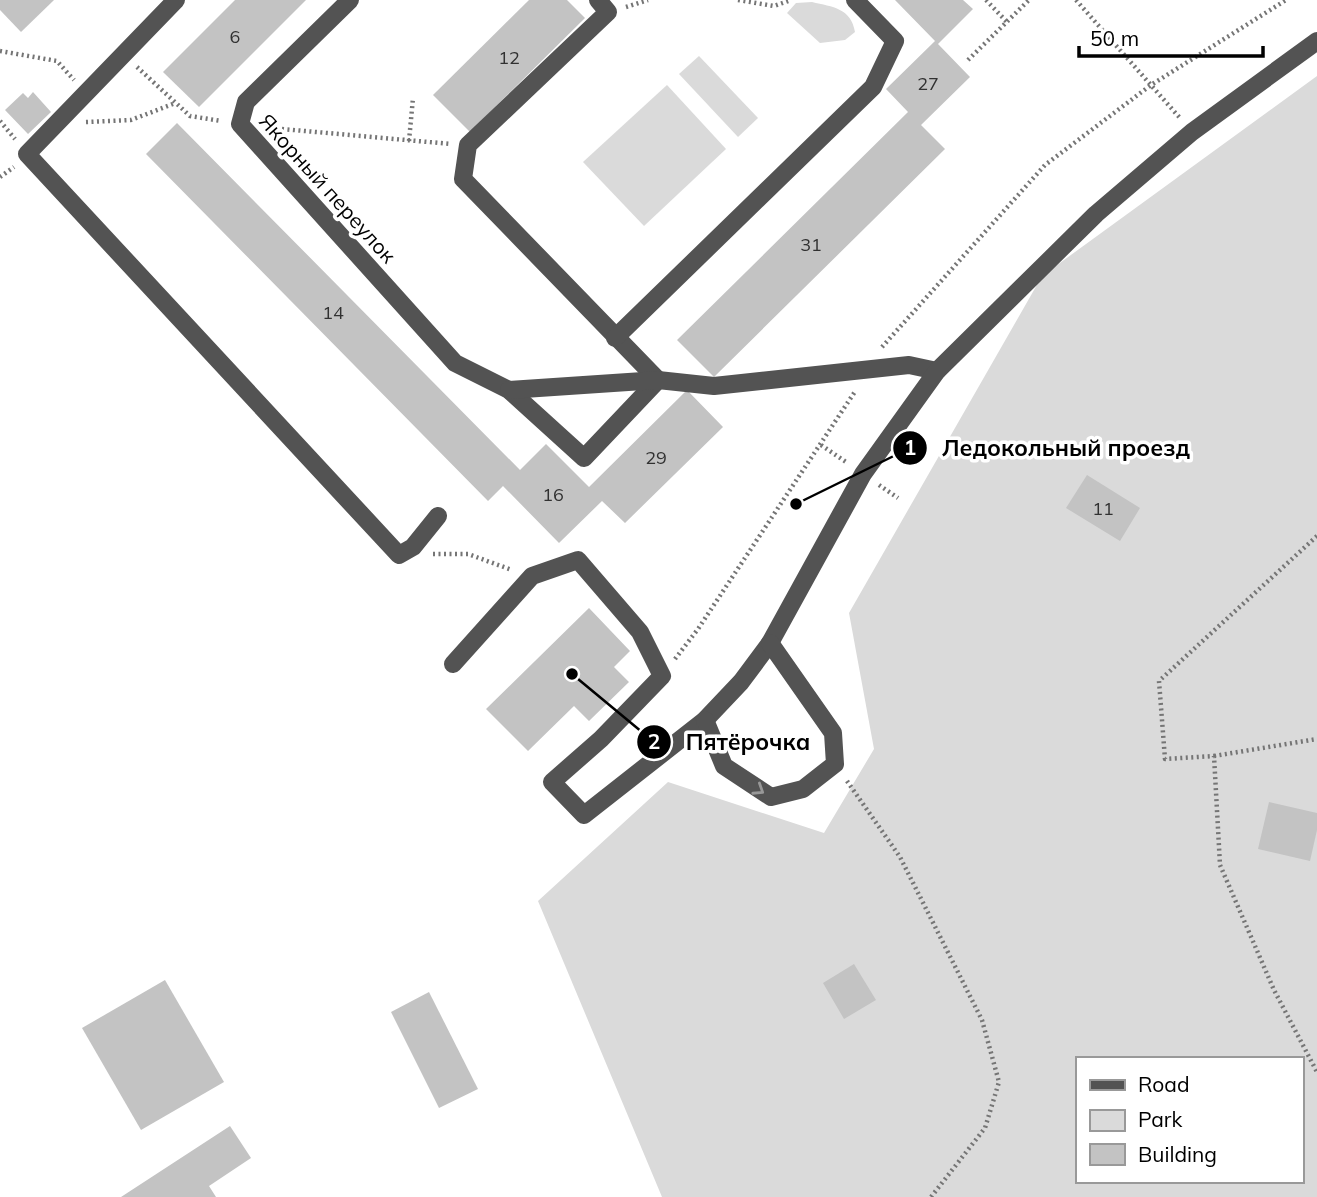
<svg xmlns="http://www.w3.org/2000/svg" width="1317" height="1197" viewBox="0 0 1317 1197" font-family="Mulish,sans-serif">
<rect width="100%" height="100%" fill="#fff"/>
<g fill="#dadada" fill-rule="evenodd">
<path d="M 812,2 C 833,7 851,8 855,32 L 845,40 L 820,43 L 787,13 L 796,3 Z"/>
<path d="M 699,56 L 758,118 L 738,137 L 679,74 Z"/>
<path d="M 1317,76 L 1317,1197 L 662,1197 L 538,901 L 668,782 L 824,833 L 874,749 L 849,613 L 1042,276 ZM 1077,1059 L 1301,1059 L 1301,1181 L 1077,1181 Z"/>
<path d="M 667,85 L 726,149 L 644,226 L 583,162 Z"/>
</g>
<g fill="#c3c3c3">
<path d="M 0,0 L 54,0 L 21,32 L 0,10 Z"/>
<path d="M 235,0 L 306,0 L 199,107 L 163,72 Z"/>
<path d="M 529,0 L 567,0 L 585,18 L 470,132 L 433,95 Z"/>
<path d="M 895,0 L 963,0 L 973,9 L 938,44 L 970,77 L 921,125 L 945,149 L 714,377 L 677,340 L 908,112 L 886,89 L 935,41 Z"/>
<path d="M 33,92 L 51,112 L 28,134 L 5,110 L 23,93 L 28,98 Z"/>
<path d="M 177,123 L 520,470 L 546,444 L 589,487 L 687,390 L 723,427 L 625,523 L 602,501 L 559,543 L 503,486 L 488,501 L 146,154 Z"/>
<path d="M 1087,475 L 1140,508 L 1120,541 L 1066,508 Z"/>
<path d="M 589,608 L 630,651 L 614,667 L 629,682 L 589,721 L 574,706 L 528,751 L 486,709 Z"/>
<path d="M 1269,802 L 1317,813 L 1317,830 L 1310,861 L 1258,849 Z"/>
<path d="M 854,964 L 876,1000 L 844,1019 L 823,983 Z"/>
<path d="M 165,980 L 224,1082 L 141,1130 L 82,1028 Z"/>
<path d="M 429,992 L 478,1089 L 439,1108 L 391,1012 Z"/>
<path d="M 230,1126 L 251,1158 L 209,1186 L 216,1197 L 121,1197 Z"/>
</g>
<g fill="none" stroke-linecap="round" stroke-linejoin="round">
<g stroke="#757575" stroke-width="4.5" stroke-dasharray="2 3.5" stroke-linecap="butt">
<path d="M 738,0 L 774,6 L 791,0"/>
<path d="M 986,0 L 1007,22"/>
<path d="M 1076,0 L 1180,118"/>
<path d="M 626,7 L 648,0"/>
<path d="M 0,51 L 57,61 L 74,80"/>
<path d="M 968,60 L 1029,0"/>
<path d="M 137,67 L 190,116 L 221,121"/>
<path d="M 0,121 L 15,139"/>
<path d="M 86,122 L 131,120 L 173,104"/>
<path d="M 271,128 L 451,144"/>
<path d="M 409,141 L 413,98"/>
<path d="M 0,177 L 14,167"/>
<path d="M 882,347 L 1045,165 L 1151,85 L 1286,0"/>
<path d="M 821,445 L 846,462"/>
<path d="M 879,485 L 898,498"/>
<path d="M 1317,536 L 1159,681 L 1165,759 L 1214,756 L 1220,865 L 1274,990 L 1317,1072"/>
<path d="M 433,554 L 468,554 L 512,570"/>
<path d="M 675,659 L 698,629 L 856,390"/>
<path d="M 1214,756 L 1317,739"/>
<path d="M 847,781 L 900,857 L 982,1020 L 999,1082 L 985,1128 L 931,1197"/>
</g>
<g stroke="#535353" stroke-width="18">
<path d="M 176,0 L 27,154 L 399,555 L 413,547 L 438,516"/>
<path d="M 350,0 L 246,102 L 240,124 L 455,363 L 509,390 L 584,458 L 658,380 L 463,179 L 468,145 L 608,12 L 598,0"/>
<path d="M 615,338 L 873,87 L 895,41 L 855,0"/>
<path d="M 509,390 L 658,380 L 714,386 L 909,365 L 937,371"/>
<path d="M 453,664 L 532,576 L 578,560 L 640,632 L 662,676 L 601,739 L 552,782 L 584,815 L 705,720 L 741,682 L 770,643 L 863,474 L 937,371 L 1096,214 L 1192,132 L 1317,41"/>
<path d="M 705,720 L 724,766 L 771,797 L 803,789 L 835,764 L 833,733 L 770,643"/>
</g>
</g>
<defs><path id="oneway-chevron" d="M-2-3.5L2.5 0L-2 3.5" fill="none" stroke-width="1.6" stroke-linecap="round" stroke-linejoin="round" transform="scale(1.75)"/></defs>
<use stroke="#989898" href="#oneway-chevron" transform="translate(759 790) rotate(33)"/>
<g text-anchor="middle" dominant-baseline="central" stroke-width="7" stroke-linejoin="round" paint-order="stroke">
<g font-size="18" fill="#313131">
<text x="235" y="36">6</text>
<text x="509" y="57">12</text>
<text x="928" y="83">27</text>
<text x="811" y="244">31</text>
<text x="333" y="312">14</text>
<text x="656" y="457">29</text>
<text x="553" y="494">16</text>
<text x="1103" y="508">11</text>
</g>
<g font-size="21" fill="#000" stroke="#fff">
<text transform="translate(328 188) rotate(48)">Якорный переулок</text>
</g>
</g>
<path fill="none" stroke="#000" stroke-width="2.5" d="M796 504L910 448M572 674L654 742"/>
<g fill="#000" stroke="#fff" stroke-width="2.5">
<circle cx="796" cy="504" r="7"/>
<circle cx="572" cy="674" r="7"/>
<circle cx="910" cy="448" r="18"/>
<circle cx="654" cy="742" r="18"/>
</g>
<g font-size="21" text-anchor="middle" font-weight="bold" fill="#fff">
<text x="910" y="455">1</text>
<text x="654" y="749">2</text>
</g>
<g font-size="23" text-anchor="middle" font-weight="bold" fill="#000" stroke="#fff" stroke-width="7" stroke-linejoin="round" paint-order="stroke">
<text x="1066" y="456">Ледокольный проезд</text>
<text x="748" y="750">Пятёрочка</text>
</g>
<rect x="1076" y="1057" width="228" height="126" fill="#ffffff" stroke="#999999" stroke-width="2"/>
<rect x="1090" y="1080" width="35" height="10" fill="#535353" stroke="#999999" stroke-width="2"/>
<text x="1138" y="1092" font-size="21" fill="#000000">Road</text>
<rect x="1090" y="1110" width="35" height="21" fill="#dadada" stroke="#999999" stroke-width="2"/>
<text x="1138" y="1127" font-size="21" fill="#000000">Park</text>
<rect x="1090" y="1144" width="35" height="21" fill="#c3c3c3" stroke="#999999" stroke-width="2"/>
<text x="1138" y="1162" font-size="21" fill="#000000">Building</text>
<path d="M1079 46v10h184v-10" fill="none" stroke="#000000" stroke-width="3.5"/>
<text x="1090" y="46" font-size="21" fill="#000000" stroke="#ffffff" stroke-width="5" paint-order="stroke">50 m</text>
</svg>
